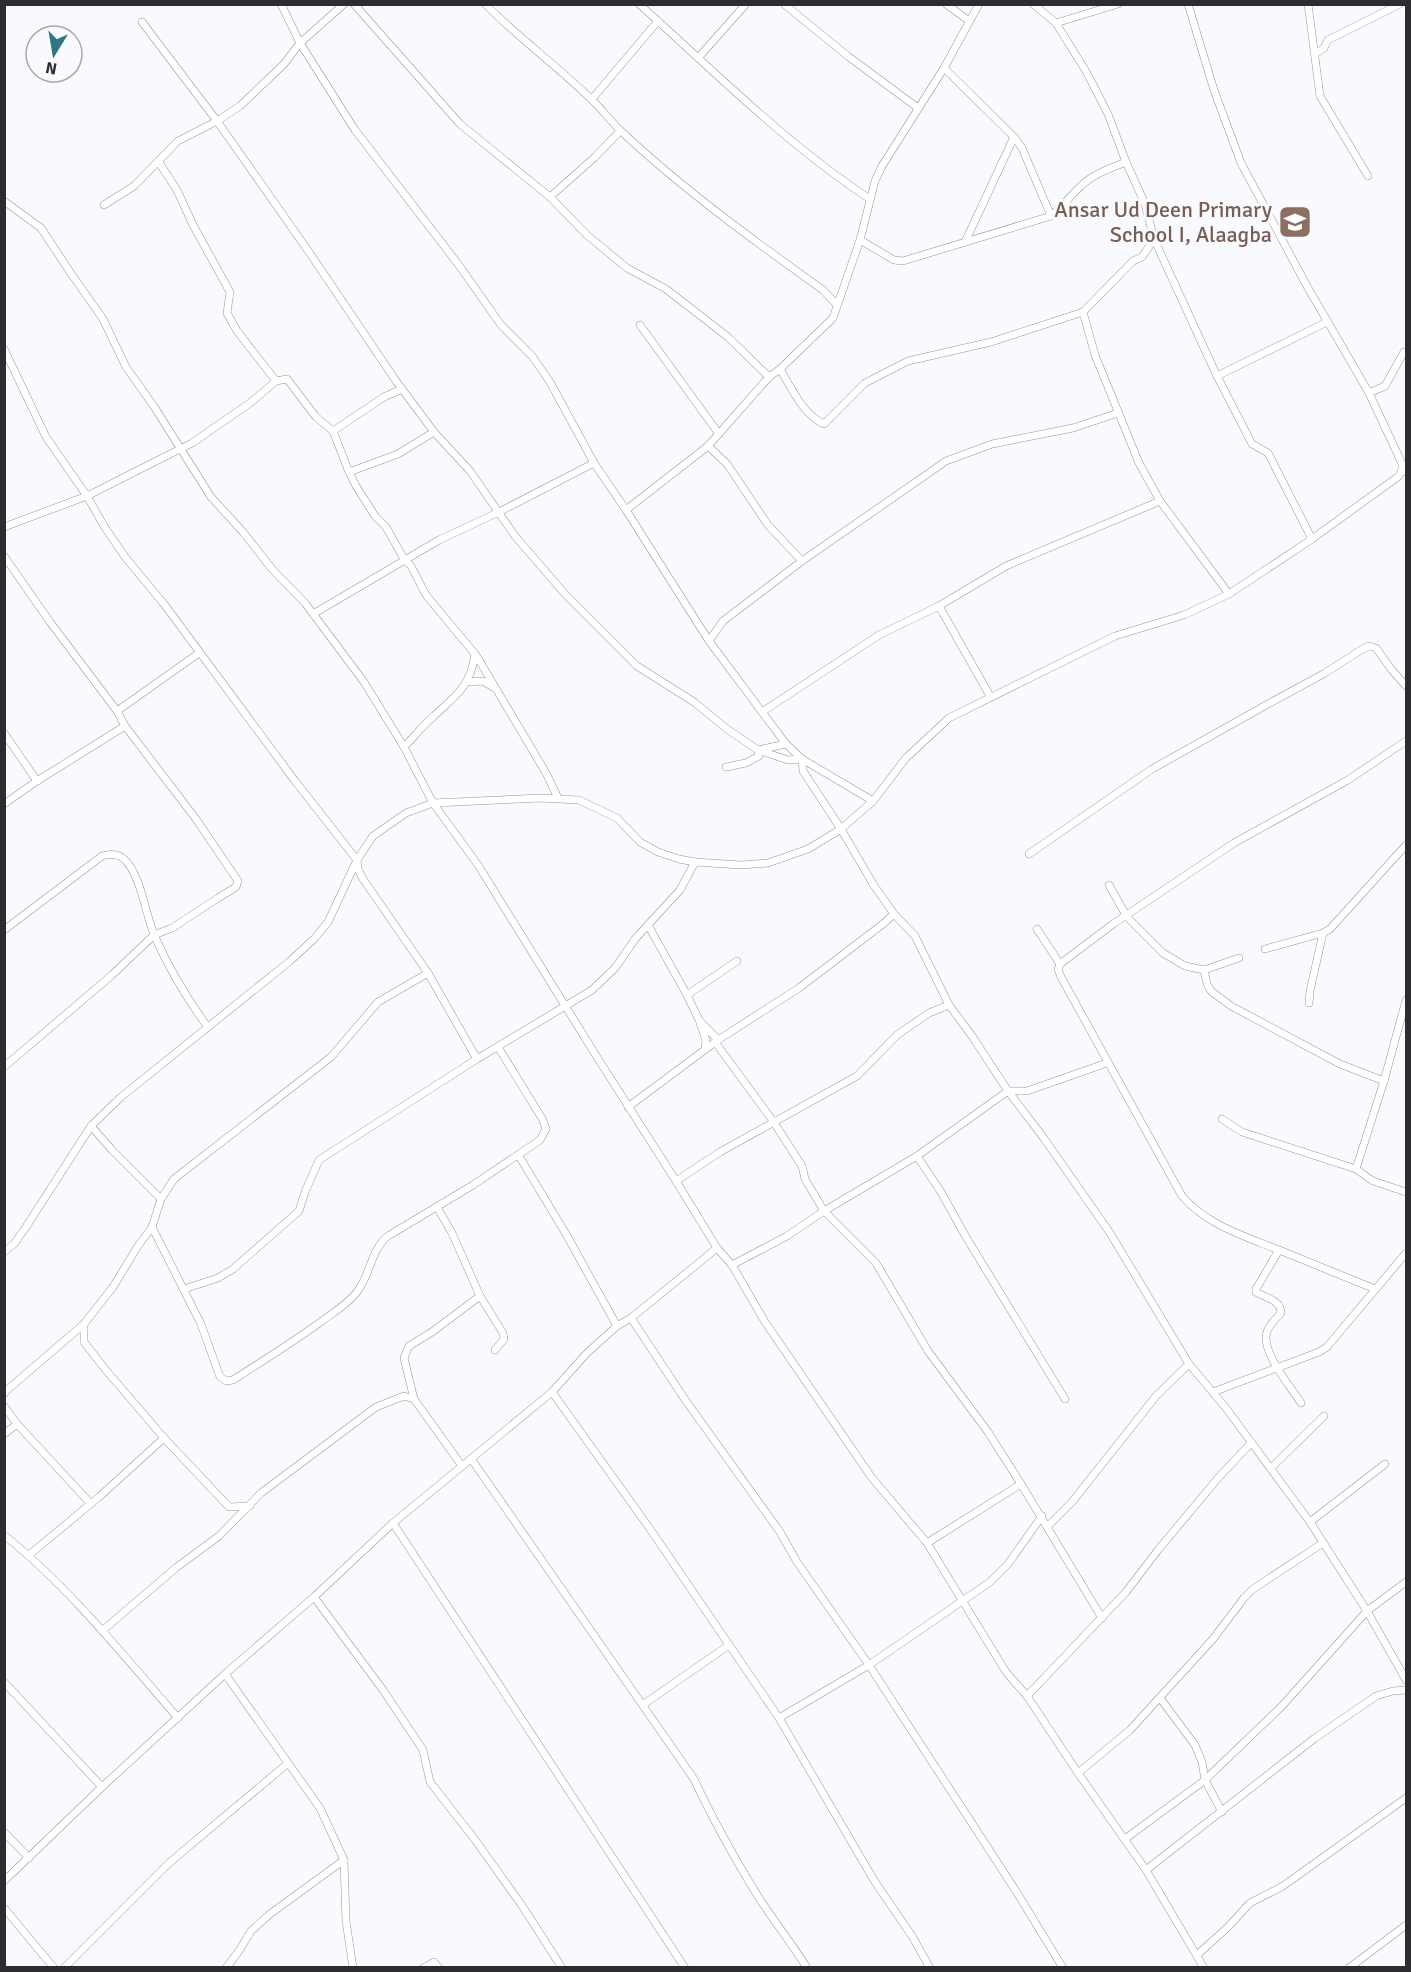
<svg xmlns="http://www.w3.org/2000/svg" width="1411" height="1972" viewBox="0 0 1411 1972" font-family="Signika,sans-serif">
<rect width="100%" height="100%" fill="#f8fafe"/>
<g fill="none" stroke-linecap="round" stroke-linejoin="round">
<g stroke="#92979e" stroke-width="8">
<g id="minor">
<path d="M 281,4 L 300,43 L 355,130 L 458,264 L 501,325 L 532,356 L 550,382 L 594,463 L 626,510 L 709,641 L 786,744 L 802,759 L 803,771 L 841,829 L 873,884 L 894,914 L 915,936 L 949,1005 L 972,1036 L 1008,1091 L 1043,1137 L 1110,1233 L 1189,1364 L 1226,1408 L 1310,1522 L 1367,1611 L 1406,1680"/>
<path d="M 354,4 L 460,124 L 550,197 L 587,235 L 627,268 L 666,289 L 728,337 L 769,377"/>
<path d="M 485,4 C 519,38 557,66 591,99 C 602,109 611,122 622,132 C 684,190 753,240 823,290 L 837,305"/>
<path d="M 639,4 C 714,71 786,144 870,199"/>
<path d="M 784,4 L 849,57 L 918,108"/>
<path d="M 946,4 L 969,21"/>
<path d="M 1033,4 L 1056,23 L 1087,73 L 1108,114 L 1126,162 L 1145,204 L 1154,239 L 1142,257 L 1133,261 L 1083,312"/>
<path d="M 1188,4 L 1214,90 L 1241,163 L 1308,288 L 1369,393 L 1406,472"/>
<path d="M 1308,4 L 1320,96 L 1368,176"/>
<path d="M 142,22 L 217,121 L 309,252 L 396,381 L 434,432 L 470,471 L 515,536 L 565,594 L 637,666 L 694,702 L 727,729 L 758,750 L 788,760 L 802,759 L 873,801"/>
<path d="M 1056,23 L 1118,4"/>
<path d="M 1315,54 L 1324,48 L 1328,40 L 1400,4"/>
<path d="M 698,58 L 746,4"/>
<path d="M 944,68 L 1014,137 L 1022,148 L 1051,216"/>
<path d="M 592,99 L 658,21"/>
<path d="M 158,161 L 177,190 L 193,225 L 230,292 L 227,313 L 237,331 L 276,381 L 287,379 L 316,417 L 333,431 L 349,472"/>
<path d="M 550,197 L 595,157 L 620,131"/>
<path d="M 4,201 L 41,228 L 70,272 L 103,319 L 126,367 L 155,408 L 211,497 L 243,532 L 272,569 L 305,603 L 364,682 L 404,747 L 433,803 L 478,865 L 595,1054 L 676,1181 L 717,1248 L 732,1265 L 765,1322 L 872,1478 L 927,1543 L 1006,1672 L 1027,1696 L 1078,1773 L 1146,1870 L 1204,1968"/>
<path d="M 104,205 L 134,186 L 178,141 L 217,121 L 240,106 L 284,64 L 300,43 L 344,4"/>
<path d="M 1154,239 L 1217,376 L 1252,444 L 1268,453 L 1312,539"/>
<path d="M 860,240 L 894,260 L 903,261 L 1051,216 C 1062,207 1070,196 1081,186 C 1093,174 1111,168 1126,162"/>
<path d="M 966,240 L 1014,137"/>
<path d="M 640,325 L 719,434"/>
<path d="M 4,349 L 46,437 L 87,496 L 104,526 L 125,557 L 164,604 L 295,781 L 357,860 L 358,869 L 363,879 L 428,973 L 477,1059"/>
<path d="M 780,369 C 791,387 803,415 824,424 L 865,383 L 908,361 L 991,342 L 1083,312 L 1095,355 L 1139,463 L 1160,501 L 1229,594"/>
<path d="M 1217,376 L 1327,322"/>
<path d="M 1369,393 L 1385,386 L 1404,352"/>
<path d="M 333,431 L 384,397 L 402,389"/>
<path d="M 708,446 L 727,464 L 768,525 L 802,561"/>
<path d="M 626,510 L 708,446 L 769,377 L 780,369 L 833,318 L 860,240 L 875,181 L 882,166 L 944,68 L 979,4"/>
<path d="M 4,527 L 87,496 L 192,443 L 250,403 L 276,381"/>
<path d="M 4,556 L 50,622 L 117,711 L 125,726 L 196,819 L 238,881 L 236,887 L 218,898 L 172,928 L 154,935 L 112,975 L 4,1067"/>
<path d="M 939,606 L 990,696"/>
<path d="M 313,614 L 439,540 L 499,512 L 594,463"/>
<path d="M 709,641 L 723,621 L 802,561 L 946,461 L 992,444 L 1073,428 L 1118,413"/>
<path d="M 476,655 L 546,773 L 558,798"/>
<path d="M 467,682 L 483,681 L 493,687"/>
<path d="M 117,711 L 199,653"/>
<path d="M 762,712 L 879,635 L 939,606 L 1006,566 L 1160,501"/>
<path d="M 4,733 L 37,781"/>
<path d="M 404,747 C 414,737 423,725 434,716 C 456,695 470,688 475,654 L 426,595 L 411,566 L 404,559 L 386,527 L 375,516 L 356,486 L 349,472 L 398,454 L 434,432"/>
<path d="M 726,767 L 746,763 L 759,756 L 758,750 L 786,744"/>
<path d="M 4,804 L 37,781 L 125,726"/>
<path d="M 1029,854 L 1152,769 L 1268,704 L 1325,673 L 1361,650 L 1369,646 L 1376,648 L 1391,669 L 1406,686"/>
<path d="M 1109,885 L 1127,917 L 1163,953 L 1185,966 L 1204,970 L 1239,958"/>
<path d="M 648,925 L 687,995 L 699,1020 L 718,1040"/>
<path d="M 1037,929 L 1060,964"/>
<path d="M 4,930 L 102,856 C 109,854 118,854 124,859 C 141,874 146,917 155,937 C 168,966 188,1000 207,1026"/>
<path d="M 1265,949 L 1323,933 L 1330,929 L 1406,845"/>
<path d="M 1204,970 L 1207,984 L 1211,991 L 1231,1006 L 1340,1064 L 1384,1081"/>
<path d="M 687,995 L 737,961"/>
<path d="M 1309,1003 L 1310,991 L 1323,933"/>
<path d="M 700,1023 L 706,1040 L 705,1049"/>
<path d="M 715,1042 L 773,1121 L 802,1166 L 805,1179 L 824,1211 L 876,1263 L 928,1351 L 988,1432 L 1021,1484 L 1102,1618"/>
<path d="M 628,1107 L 718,1040 L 799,988 L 883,924 L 894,914"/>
<path d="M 1222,1119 L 1242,1132 L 1356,1169 L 1373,1181 L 1406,1192"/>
<path d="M 91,1126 L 112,1150 L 161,1199"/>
<path d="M 519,1156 L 566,1234 L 617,1326"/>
<path d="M 917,1156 L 941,1192 L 966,1237 L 1065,1399"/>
<path d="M 1356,1169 L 1384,1081 L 1406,1000"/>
<path d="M 676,1181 L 720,1152 L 857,1076 L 897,1035 L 929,1013 L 949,1005"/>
<path d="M 437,1207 L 452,1233 L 480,1296 L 503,1333 L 504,1339 L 495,1350"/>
<path d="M 152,1227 L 201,1324 L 220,1377 L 226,1381 L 233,1380 C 263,1361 293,1342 322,1321 C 334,1312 348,1304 357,1292 C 371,1274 370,1251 388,1236 L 473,1185 L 540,1140 L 546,1129 L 543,1120 L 498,1047"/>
<path d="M 1279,1250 L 1256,1289 L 1256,1292 C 1266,1298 1281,1300 1281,1313 C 1276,1318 1269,1325 1267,1332 C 1260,1351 1291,1387 1301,1403"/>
<path d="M 4,1252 L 14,1244 L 26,1227 L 91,1126 L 121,1097 L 290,961 L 314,939 L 328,922 L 357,860 L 373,836 L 406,813 L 433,803 L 540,798 L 579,800 L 617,818 L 640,842 L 658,852 L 679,859 L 695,862 L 741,865 L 768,863 L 808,849 L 841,829 L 873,801 L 906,758 L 949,718 L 1115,636 L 1184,615 L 1229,594 L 1312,539 L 1399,476 L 1403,467 L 1406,465"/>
<path d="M 732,1265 L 787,1236 L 824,1211 L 917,1156 L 1008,1091 L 1027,1091 L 1107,1063"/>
<path d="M 184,1289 L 218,1278 L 233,1269 L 299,1211 L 305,1192 L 319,1160 L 477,1059 L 592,990 L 616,967 L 635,939 L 680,890 L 695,862"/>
<path d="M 1375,1289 C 1343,1276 1311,1263 1279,1250 C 1244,1236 1207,1225 1182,1196 L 1061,977 L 1058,969 L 1060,964 L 1113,924 L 1234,843 L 1348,780 L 1406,741"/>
<path d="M 631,1318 L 686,1401 L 780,1532 L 797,1562 L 869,1665 L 1016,1891 L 1063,1968"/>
<path d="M 84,1324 L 84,1342 L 105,1369 L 164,1438 L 229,1507 L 250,1506"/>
<path d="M 552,1392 L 648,1526 L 779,1718 L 875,1882 L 912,1936 L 930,1968"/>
<path d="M 1213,1392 L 1319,1352 L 1327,1347 L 1406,1253"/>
<path d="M 4,1394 L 6,1391 L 84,1324 L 113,1287 L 138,1246 L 152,1227 L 161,1199 L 174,1179 L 331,1057 L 378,1002 L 428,973"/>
<path d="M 4,1406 L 17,1424 L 90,1503"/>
<path d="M 4,1434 L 17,1424"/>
<path d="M 472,1460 L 694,1779 C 713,1820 735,1859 759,1898 C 774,1921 792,1944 807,1968"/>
<path d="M 462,1466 L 414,1399 L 404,1358 L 409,1346 L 432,1332 L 480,1296"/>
<path d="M 1271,1468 L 1324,1416"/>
<path d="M 1310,1522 L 1385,1464"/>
<path d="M 393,1523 L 685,1968"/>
<path d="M 1048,1526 L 1072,1502 L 1156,1396 L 1189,1364"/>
<path d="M 4,1535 C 69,1587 124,1656 178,1718"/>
<path d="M 927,1543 L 1021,1484"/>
<path d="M 29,1555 L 99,1497 L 164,1438"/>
<path d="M 314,1597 L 383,1690 L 423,1750 L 430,1782 L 473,1837 L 523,1907 L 562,1968"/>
<path d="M 102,1631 L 177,1567 L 219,1536 L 261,1493 L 376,1407 L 404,1396 L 414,1399"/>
<path d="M 225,1674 L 320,1808 L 344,1860 L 346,1921 L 353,1968"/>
<path d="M 4,1682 L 102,1787"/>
<path d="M 1027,1696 L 1126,1592 L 1158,1550 L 1219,1477 L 1251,1443"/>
<path d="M 1160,1698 L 1195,1745 L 1202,1762 L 1205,1780 L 1222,1812"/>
<path d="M 644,1704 L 729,1645"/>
<path d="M 779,1718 L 869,1665 L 990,1582 L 1008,1564 L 1042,1516"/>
<path d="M 1078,1773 L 1130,1730 L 1213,1639 L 1244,1598 L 1253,1589 L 1323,1543"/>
<path d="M 4,1832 L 29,1858"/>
<path d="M 1125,1839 L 1205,1780 L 1282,1706 L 1367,1611 L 1406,1582"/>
<path d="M 1146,1870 L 1315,1738 L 1376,1696 L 1393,1691 L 1406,1690"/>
<path d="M 4,1881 L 102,1787 L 225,1674 L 314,1597 L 393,1523 L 552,1392 L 587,1353 L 617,1326 L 631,1318 L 717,1248"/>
<path d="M 4,1908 L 54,1968"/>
<path d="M 1197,1955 L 1228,1927 L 1250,1903 L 1283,1886 L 1406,1798"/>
<path d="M 64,1968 L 169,1863 L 287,1764"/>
<path d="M 226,1968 L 239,1951 L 251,1931 L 270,1914 L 344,1860"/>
<path d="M 423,1968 L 434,1962 L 439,1968"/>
<path d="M 1349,1968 L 1406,1925"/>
</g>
</g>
<use href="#minor" stroke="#fff" stroke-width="7"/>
</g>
<defs>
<g id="school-square" transform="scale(1.725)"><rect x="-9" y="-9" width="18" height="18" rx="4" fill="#8d6e63" stroke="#f8fafe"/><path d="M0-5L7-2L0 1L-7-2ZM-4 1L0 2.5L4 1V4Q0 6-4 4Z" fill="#fff"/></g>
</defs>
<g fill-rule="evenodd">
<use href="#school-square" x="1295" y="222"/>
</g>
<g text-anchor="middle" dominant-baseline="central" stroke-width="6" stroke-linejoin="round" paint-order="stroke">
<g font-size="22" fill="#785e54" stroke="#f8fafe" text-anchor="end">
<text x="1272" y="209">Ansar Ud Deen Primary<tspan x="1272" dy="25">School I, Alaagba</tspan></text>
</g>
</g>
<rect width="1411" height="1972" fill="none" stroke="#2c2d30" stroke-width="12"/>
<g transform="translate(54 54) rotate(191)"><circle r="28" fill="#f8fafe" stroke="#a6a8ac" stroke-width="1.5"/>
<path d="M0-4.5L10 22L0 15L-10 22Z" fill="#2f7682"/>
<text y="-9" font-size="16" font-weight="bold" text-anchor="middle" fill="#2c2d30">N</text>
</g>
</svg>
